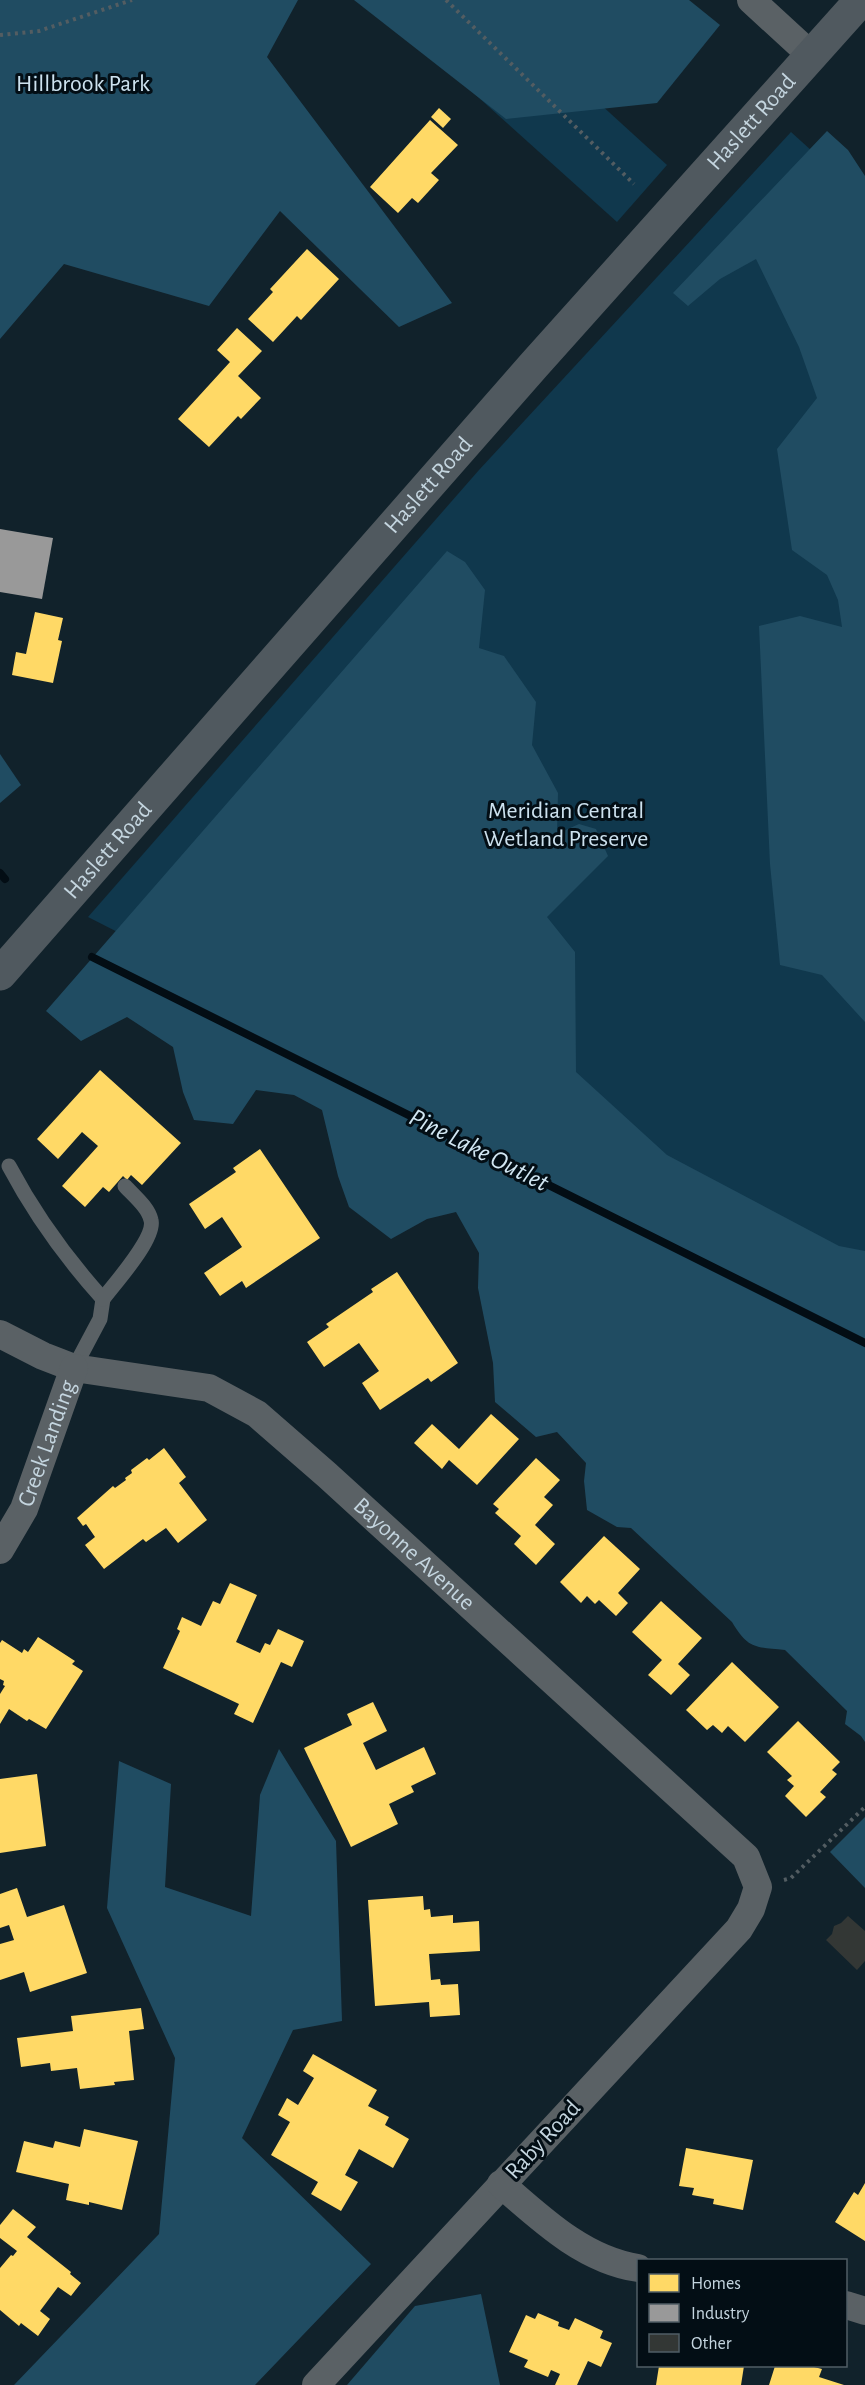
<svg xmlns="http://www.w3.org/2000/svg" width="865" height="2385" viewBox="0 0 865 2385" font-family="'Alegreya Sans',sans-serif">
<rect width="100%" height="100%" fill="#11222b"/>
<g fill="#10384d">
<path d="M 370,0 L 486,0 L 667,165 L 617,222 Z"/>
<path d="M 791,132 L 865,199 L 865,1313 L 88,917 L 479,470 Z"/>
</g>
<g fill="#204c62">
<path d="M 0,0 L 298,0 L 267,57 L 452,303 L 399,327 L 280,211 L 209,306 L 64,264 L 0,339 Z"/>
<path d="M 354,0 L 689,0 L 720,25 L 657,103 L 506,119 Z"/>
<path d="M 827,131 L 848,150 L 865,176 L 865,1022 L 822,975 L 780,965 L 770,864 L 759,626 L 800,616 L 842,627 L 838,600 L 827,575 L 792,550 L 777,449 L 817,398 L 799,347 L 756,259 L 720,279 L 688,306 L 673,293 Z"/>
<path d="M 447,551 L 465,562 L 485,590 L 479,648 L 504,656 L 536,702 L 532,745 L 558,793 L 557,834 L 579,824 L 596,829 L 608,856 L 547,917 L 575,952 L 576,1072 L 667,1155 L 839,1246 L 865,1251 L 865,1742 L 861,1736 L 845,1724 L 847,1711 L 785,1650 C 755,1647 748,1649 732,1622 L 631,1528 L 617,1527 L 587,1510 L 584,1481 L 586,1463 L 557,1432 L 536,1437 L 495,1402 L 493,1363 L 478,1288 L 479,1253 L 456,1212 L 427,1219 L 391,1239 L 349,1207 L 338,1176 L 322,1110 L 294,1095 L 256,1090 L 233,1124 L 194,1120 L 183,1092 L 173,1047 L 127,1017 L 81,1041 L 46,1011 Z"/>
<path d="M 0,754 L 21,785 L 0,803 Z"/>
<path d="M 279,1749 L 336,1841 L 342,2021 L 293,2030 L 242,2138 L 371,2264 L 255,2385 L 14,2385 L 159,2234 L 175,2058 L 107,1908 L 119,1761 L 171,1784 L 165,1887 L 251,1916 L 260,1795 Z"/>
<path d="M 865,1817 L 865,1888 L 830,1852 Z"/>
<path d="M 481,2294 L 500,2385 L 347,2385 L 415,2306 Z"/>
</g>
<g fill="#ffd966">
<path d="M 439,108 L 451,119 L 443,128 L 431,117 Z"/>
<path d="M 430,120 L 458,145 L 431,173 L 439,180 L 418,203 L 412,198 L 398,213 L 370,187 Z"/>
<path d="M 307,249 L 339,279 L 301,320 L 297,316 L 273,342 L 248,319 L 273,292 L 270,289 Z"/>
<path d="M 237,328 L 262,351 L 238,376 L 261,398 L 241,419 L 238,416 L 209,447 L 178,419 L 230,362 L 217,350 Z"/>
<path d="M 35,612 L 63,618 L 58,640 L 62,641 L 53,683 L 12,675 L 16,652 L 26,654 Z"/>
<path d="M 100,1070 L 181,1143 L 142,1185 L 131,1175 L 127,1180 L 123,1176 L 109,1192 L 103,1187 L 85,1207 L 62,1186 L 98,1146 L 82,1132 L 58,1159 L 37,1139 Z"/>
<path d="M 260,1149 L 320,1238 L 246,1288 L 242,1281 L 220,1296 L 204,1273 L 242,1247 L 222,1217 L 205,1229 L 189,1204 L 236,1172 L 233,1168 Z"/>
<path d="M 397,1272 L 458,1363 L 431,1382 L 428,1378 L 380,1410 L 362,1383 L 379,1371 L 359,1343 L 324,1367 L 307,1342 L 329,1327 L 326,1324 L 373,1292 L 371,1289 Z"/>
<path d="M 491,1414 L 519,1439 L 477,1485 L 449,1460 L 442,1469 L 414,1443 L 432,1424 L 459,1449 Z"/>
<path d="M 164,1448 L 186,1477 L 179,1483 L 207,1520 L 178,1543 L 166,1528 L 146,1542 L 143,1539 L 104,1569 L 85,1545 L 95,1537 L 86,1524 L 83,1526 L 77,1518 L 113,1486 L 115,1488 L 126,1480 L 125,1478 L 132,1473 L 131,1470 L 147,1458 L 149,1460 Z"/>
<path d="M 536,1458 L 560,1480 L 544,1497 L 553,1505 L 535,1525 L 555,1544 L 536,1565 L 514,1544 L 521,1536 L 495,1513 L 499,1509 L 493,1504 Z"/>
<path d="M 604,1536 L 640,1569 L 618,1593 L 628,1603 L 616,1616 L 599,1600 L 595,1604 L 587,1596 L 581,1603 L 560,1582 Z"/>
<path d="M 230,1583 L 257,1595 L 236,1642 L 260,1653 L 265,1643 L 270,1645 L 278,1629 L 304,1641 L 292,1667 L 281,1662 L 253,1723 L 234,1714 L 239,1704 L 163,1668 L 180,1631 L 177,1629 L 182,1617 L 201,1626 L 213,1601 L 220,1604 Z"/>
<path d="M 661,1601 L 702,1638 L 678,1664 L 690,1675 L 671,1695 L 648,1675 L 662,1660 L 632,1632 Z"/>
<path d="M 38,1637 L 75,1661 L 72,1664 L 83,1671 L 46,1729 L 29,1719 L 27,1721 L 9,1709 L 0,1724 L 0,1694 L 5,1686 L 3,1685 L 4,1681 L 0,1679 L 0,1643 L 2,1640 L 22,1653 L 24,1649 L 28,1652 Z"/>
<path d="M 732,1662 L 779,1707 L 745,1742 L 728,1726 L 722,1733 L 713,1725 L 707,1730 L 686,1710 Z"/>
<path d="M 373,1702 L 387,1731 L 363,1743 L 376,1770 L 424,1747 L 436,1774 L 411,1786 L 414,1792 L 389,1804 L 398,1824 L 351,1847 L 304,1748 L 352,1725 L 347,1714 Z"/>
<path d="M 798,1721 L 840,1762 L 832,1770 L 837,1774 L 820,1792 L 826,1797 L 806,1817 L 785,1796 L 794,1786 L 787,1780 L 792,1776 L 767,1752 Z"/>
<path d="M 37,1774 L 46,1846 L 0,1853 L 0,1779 Z"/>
<path d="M 17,1888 L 27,1917 L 64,1905 L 87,1973 L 30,1992 L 24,1972 L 0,1980 L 0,1944 L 14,1940 L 9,1925 L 0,1928 L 0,1894 Z"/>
<path d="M 423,1896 L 424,1910 L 430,1909 L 431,1917 L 453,1915 L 453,1923 L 479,1921 L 480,1951 L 429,1954 L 431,1980 L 440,1979 L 441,1985 L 458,1984 L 460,2015 L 430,2017 L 429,2002 L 375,2006 L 368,1900 Z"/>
<path d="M 141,2008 L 144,2029 L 129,2031 L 134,2080 L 114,2082 L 115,2085 L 80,2089 L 77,2068 L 51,2071 L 50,2063 L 21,2067 L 17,2038 L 73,2031 L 71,2016 Z"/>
<path d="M 313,2054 L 377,2090 L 368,2106 L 389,2117 L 385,2125 L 409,2139 L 393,2168 L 359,2149 L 345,2175 L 358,2182 L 341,2211 L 311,2194 L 318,2182 L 271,2155 L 290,2122 L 278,2115 L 287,2098 L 298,2105 L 314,2078 L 303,2071 Z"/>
<path d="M 84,2129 L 138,2141 L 122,2210 L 89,2202 L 89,2205 L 66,2200 L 69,2184 L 16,2172 L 24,2141 L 53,2148 L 55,2141 L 80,2147 Z"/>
<path d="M 686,2148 L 753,2160 L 743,2210 L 713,2204 L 714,2199 L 692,2195 L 694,2188 L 679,2186 Z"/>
<path d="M 865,2183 L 865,2241 L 835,2222 L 854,2192 L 858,2195 Z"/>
<path d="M 13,2209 L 36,2227 L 27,2237 L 71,2272 L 70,2274 L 81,2283 L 71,2296 L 58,2287 L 40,2311 L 50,2319 L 38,2336 L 21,2323 L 19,2326 L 0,2310 L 0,2268 L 11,2255 L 13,2256 L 17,2251 L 0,2238 L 0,2225 Z"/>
<path d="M 538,2313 L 559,2322 L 558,2326 L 569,2330 L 575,2318 L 603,2331 L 600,2338 L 612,2343 L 601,2367 L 588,2361 L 577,2385 L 555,2385 L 560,2374 L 551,2370 L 548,2377 L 524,2367 L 528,2360 L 509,2352 L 526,2315 L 535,2319 Z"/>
<path d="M 659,2366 L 744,2366 L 741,2385 L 656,2385 Z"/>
<path d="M 775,2366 L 810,2366 L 822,2369 L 819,2377 L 844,2385 L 769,2385 Z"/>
</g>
<path fill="#999" d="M 0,529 L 53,538 L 42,599 L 0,592 Z"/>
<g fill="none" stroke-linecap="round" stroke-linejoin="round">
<g stroke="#030d14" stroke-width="8">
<path d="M 0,873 L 5,879"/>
<path d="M 92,957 L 865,1343"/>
</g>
</g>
<path fill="#333735" d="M 848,1916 L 865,1931 L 865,1961 L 857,1970 L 826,1940 L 832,1934 L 834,1926 L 841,1923 Z"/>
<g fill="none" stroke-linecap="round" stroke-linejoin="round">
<g stroke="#535d62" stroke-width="4" stroke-dasharray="3 4.5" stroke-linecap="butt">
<path d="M 446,0 L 634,184"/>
<path d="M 0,35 L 39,31 L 132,0"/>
<path d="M 784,1880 L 791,1878 L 865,1807"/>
</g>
<g stroke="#5a6165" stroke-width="15">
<path d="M 9,1166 C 35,1215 66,1258 103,1299 L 100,1319 L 74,1368"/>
<path d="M 103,1299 C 115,1283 156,1238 151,1220 C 148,1207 134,1196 125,1186"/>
</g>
<g stroke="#5a6165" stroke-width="28">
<path d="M 751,0 L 812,56"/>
<path id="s1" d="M 0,1334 L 43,1356 L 74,1368 L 209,1388 L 257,1414 L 327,1475 L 746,1857 L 758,1887 L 751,1909 L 739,1929 L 316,2385"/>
<path id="s2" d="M 0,1550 L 24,1509 L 74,1368"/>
<path d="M 501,2184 C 541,2219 584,2260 638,2268"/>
<path d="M 846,2305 L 865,2311"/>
</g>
<path stroke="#50595f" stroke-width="33" id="s3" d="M 0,974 L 534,365 L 861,0"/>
</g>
<g text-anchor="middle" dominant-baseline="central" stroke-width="6" stroke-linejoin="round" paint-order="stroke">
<g font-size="24" fill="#cde2ef" stroke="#030e15">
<text x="83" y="84">Hillbrook Park</text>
<text x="566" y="811">Meridian Central<tspan x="566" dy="28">Wetland Preserve</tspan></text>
</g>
<g font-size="24" fill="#c4d5df" stroke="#030e15">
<text stroke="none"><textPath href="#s3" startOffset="1136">Haslett Road</textPath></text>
<text stroke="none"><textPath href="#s3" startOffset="650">Haslett Road</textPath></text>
<text stroke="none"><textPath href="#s3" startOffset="164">Haslett Road</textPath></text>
<text stroke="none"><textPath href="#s2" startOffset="117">Creek Landing</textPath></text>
<text stroke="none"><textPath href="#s1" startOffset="483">Bayonne Avenue</textPath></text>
<text transform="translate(543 2140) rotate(-47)">Raby Road</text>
</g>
<g font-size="26" font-style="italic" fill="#d2e7f3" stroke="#030e15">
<text transform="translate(479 1150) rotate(27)">Pine Lake Outlet</text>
</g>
</g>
<rect x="637" y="2259" width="210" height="108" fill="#030e15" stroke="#505e66" stroke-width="1.5"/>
<rect x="649" y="2274" width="30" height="18" fill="#ffd966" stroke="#505e66" stroke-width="1.5"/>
<text x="691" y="2289" font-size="18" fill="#c4d5df">Homes</text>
<rect x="649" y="2304" width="30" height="18" fill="#999999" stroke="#505e66" stroke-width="1.5"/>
<text x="691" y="2319" font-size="18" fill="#c4d5df">Industry</text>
<rect x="649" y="2334" width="30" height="18" fill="#333735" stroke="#505e66" stroke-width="1.5"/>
<text x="691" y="2349" font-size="18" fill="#c4d5df">Other</text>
</svg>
